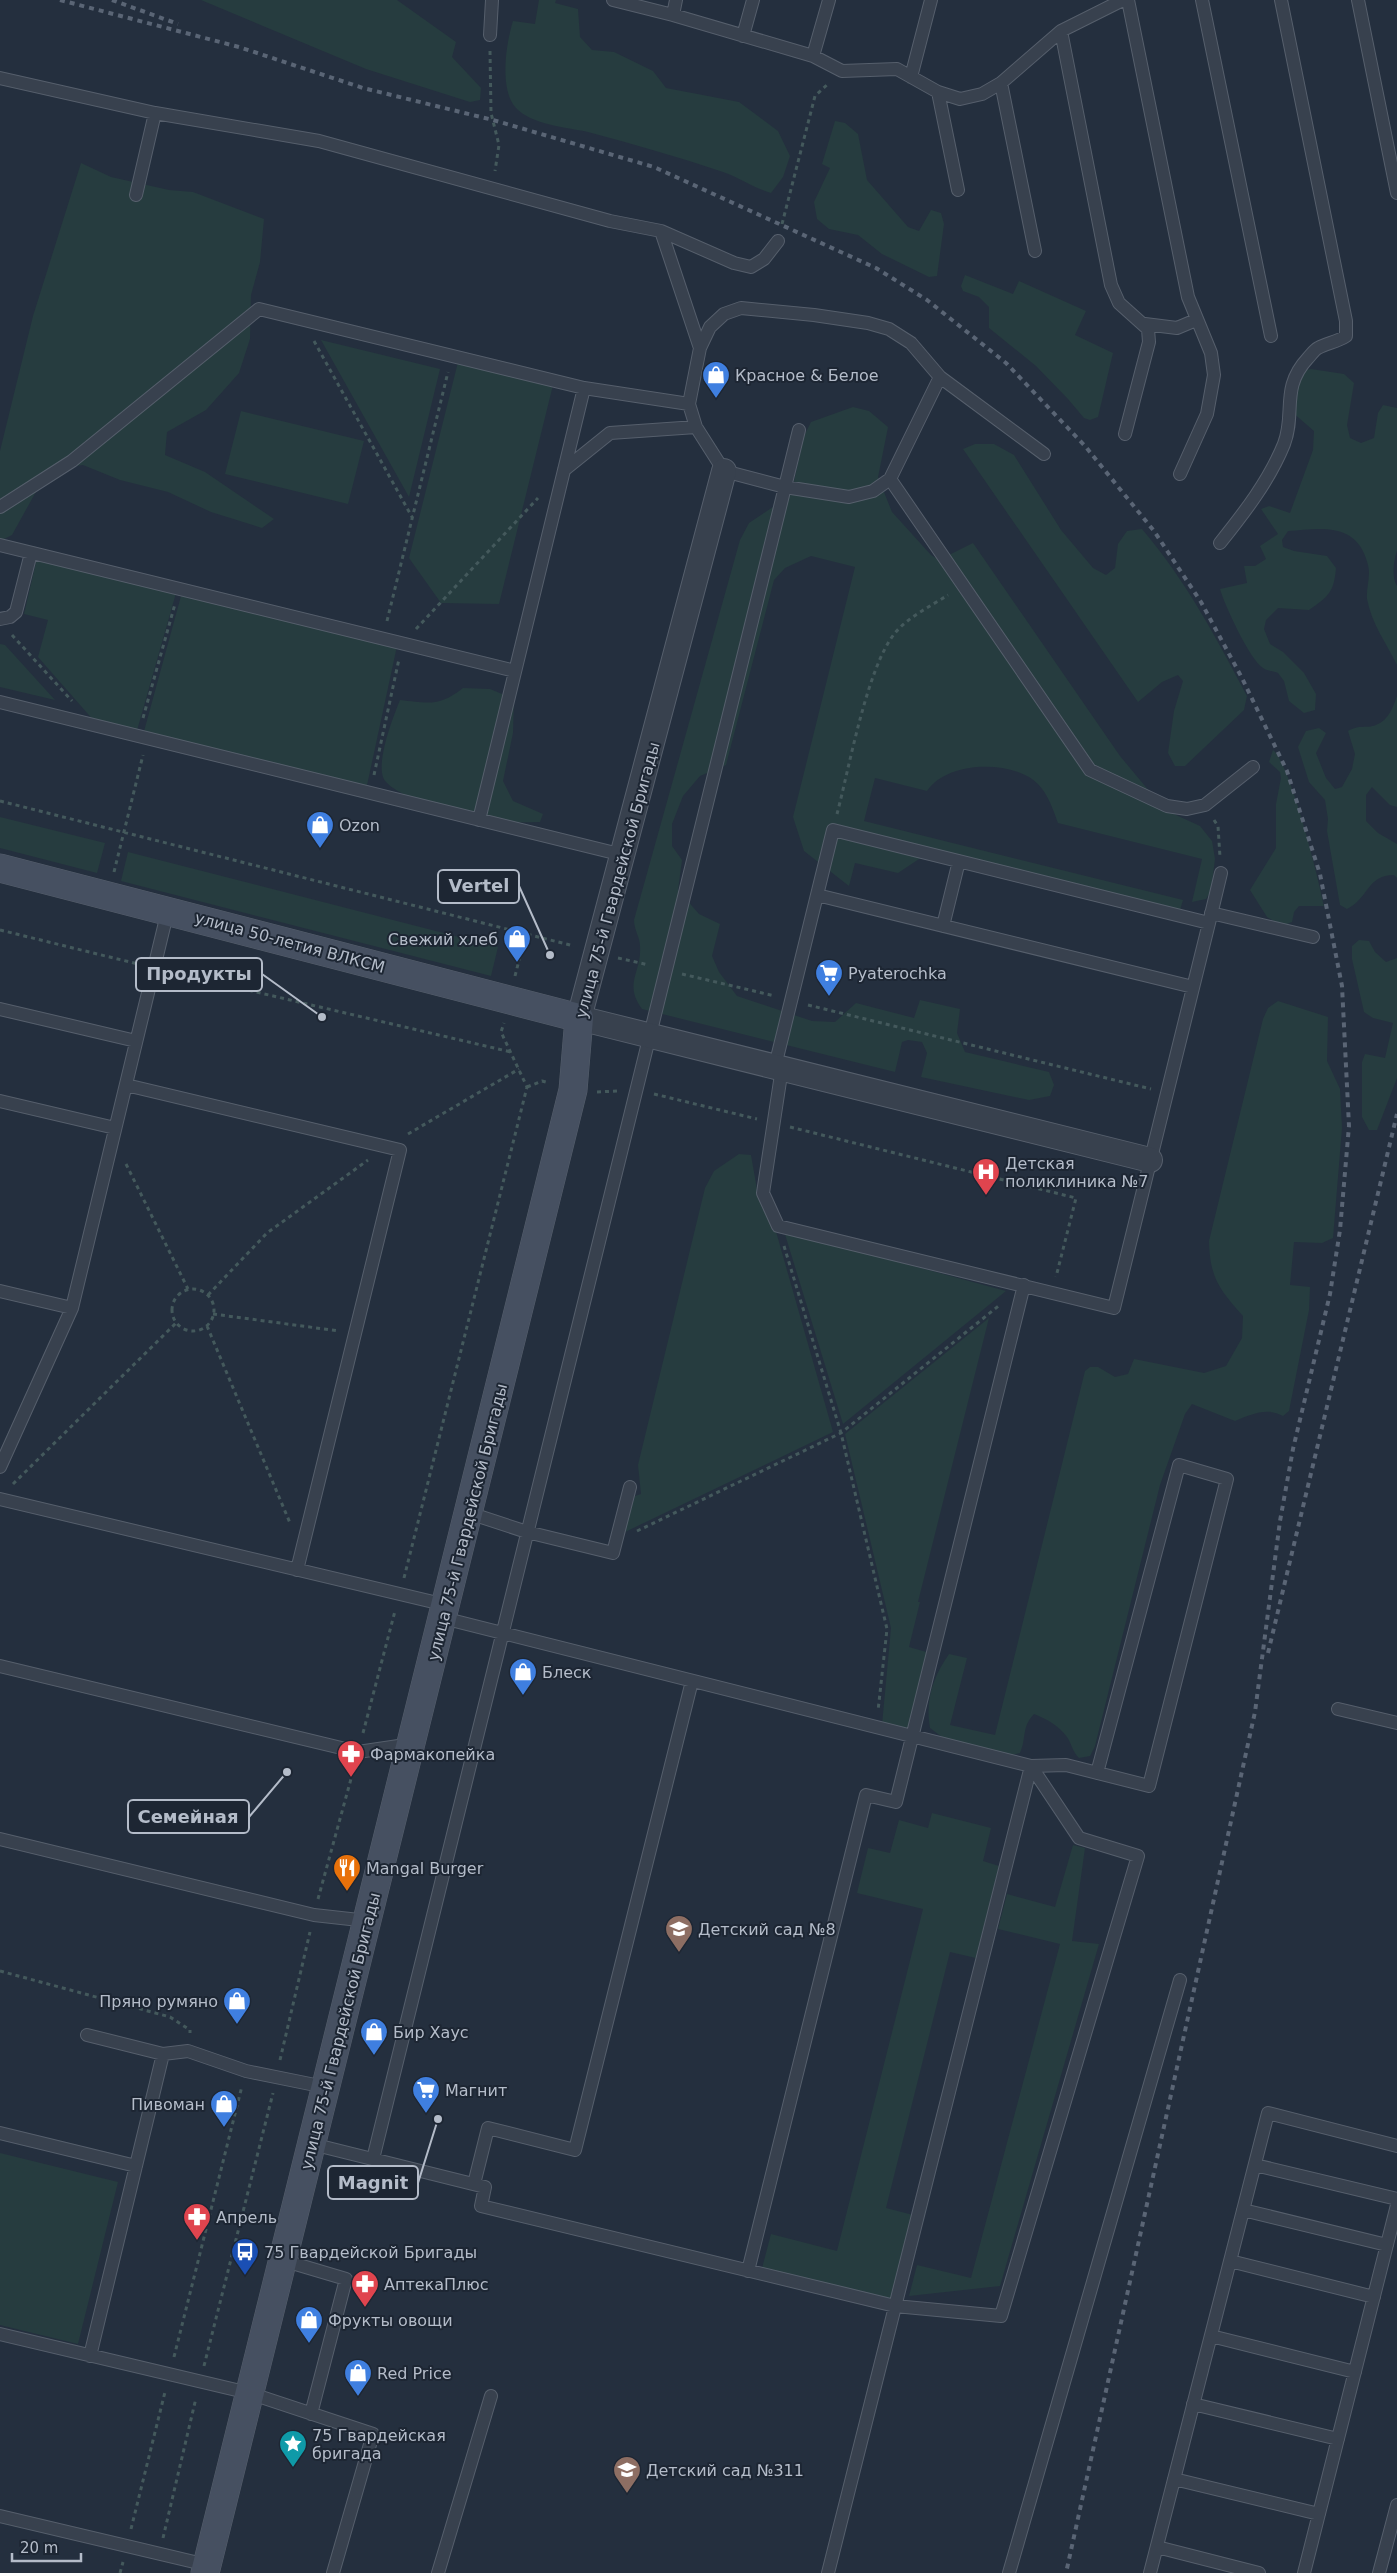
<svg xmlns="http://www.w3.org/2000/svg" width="1397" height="2573" font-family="'DejaVu Sans',sans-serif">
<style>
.green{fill:#263c3f}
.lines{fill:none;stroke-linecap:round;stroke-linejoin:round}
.lane-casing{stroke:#565f6c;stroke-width:14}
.street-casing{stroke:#565f6c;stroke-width:26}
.secondary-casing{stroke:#565f6c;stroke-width:29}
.path{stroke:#44595c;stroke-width:3;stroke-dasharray:4 4;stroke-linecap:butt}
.lane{stroke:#38414e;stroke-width:12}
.street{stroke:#38414e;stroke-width:24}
.secondary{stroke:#465061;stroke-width:28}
.rail{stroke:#5a6575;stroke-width:4;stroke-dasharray:5 5;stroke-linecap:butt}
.labels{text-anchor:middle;stroke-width:4;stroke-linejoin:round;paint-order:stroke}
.poi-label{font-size:16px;fill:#b4bcc9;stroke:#1d2633;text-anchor:start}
.street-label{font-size:16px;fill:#b4bcc9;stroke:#1d2633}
.leader{fill:none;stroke:#b4bcc9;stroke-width:2}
.callout-dot{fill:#b4bcc9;stroke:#1d2633;stroke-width:2}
.callout{fill:#1d2633;stroke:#b4bcc9;stroke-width:2}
.callout-label{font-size:18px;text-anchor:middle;font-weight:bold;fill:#b4bcc9}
</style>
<rect width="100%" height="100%" fill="#242f3e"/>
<path class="green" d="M201,0H397L456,42L452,57L481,88L480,100L470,102L366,69Z
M539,0H556L555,3L578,9L580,37L592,50L614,52L653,71L666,88L739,102L778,131L790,156L783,177L771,193C754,188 740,178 723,172C678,157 634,144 588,132C566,127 532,125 516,108C499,90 506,43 513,21L535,24Z
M835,121L845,123L858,134L867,180L908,227L919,231L931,210L941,213L944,224L937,276L929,277L882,254L858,235L829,229L817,219L814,202L830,168L822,164Z
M81,163L111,177L169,190L193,192L264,219L260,262L251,295L250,339L239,373L206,410L167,432L165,455L205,472L274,519L262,528L211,512L168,492L120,480L83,465L48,470L12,535L0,541V451L33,316Z
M965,275L1013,294L1019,281L1086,311L1075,335L1113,353L1098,417L1090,420L1084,418L1068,399L1036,366L989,328V307L979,297L963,291L961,286Z
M321,340L440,369L409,497Z
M458,362L553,385L499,604L441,603L409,558Z
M1311,369L1344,374L1354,383L1347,425L1350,438L1361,443L1374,438L1378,413L1383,405L1397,408V551C1394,560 1391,577 1397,586V665C1386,642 1372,625 1367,599C1366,588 1371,576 1368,565C1358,522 1322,528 1288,531L1282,540L1283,547L1294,551L1327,556L1336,568C1334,592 1329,596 1309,610L1278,608L1266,620L1264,629L1270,644L1283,652L1304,673L1316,694L1315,710L1304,713L1289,701L1284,681L1278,673C1274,671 1267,671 1263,668C1250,660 1224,604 1220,589L1247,583L1244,566H1255L1266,559L1260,546L1278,534L1261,509L1269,506L1290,513L1313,450L1314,431L1292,412L1301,371Z
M853,407L869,411L888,427L878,477L892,512L931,555L939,560L973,543L1120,756L1150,792L1176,815L1200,826L1212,841L1215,859L1211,891L1206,899L1192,902L1202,859L1058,823C1052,806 1045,785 1027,776C999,761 946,763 927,791L875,778L864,821L1183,900L1180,910L922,857L898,873L855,863L849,886L804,851L793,817L855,567L811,556L785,568L774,580L726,765L700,776L683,796L672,824V846L682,860L678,890L699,914L720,924L712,956L719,972L737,996L812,1021L835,1022L856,1003L914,1018L920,1000L960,1009L957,1033L965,1052L1049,1072L1054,1085L1050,1096L1029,1100L921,1077L927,1053L922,1042L908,1040L902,1042L895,1072L642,1009C623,983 642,973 640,946C640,937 634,930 634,920L740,540L749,523L791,495L804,436L811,422Z
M241,411L364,441L348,504L225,474Z
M975,444H994L1014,455L1061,530L1093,568L1106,575L1115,568L1118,544L1127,531L1142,529C1187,582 1215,636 1247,696L1244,710L1185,766H1175L1168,753L1174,711L1183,681L1178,675L1162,682L1138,702L963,449Z
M37,558L176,593L136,734L95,722L38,657L48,620L24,614Z
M181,596L397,646L366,790L143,735Z
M0,644L5,645L55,700L0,687Z
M463,688L490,689L514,699L513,733L503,781L513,801L543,814L540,822C525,822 509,823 494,821C472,818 390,798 383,777C377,759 393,717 400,700C428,703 439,707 463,688Z
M1397,696V807L1390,805L1372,787L1366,795V821L1378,833L1397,844V878L1394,875C1367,875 1369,898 1347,909L1340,905L1327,831L1328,819L1325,800L1309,782L1298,747L1306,731L1319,728L1326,733L1316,753L1326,778L1335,789L1342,787L1352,769L1355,754L1348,731C1360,724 1366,729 1376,725C1389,720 1393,707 1397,696Z
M1273,750C1290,763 1319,880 1324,906H1299L1294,912L1292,922L1282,926L1267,917L1250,890L1276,848V804L1281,778L1280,772L1269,762Z
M0,817L105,843L97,873L0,848Z
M128,852L498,947L491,976L121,881Z
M1359,940L1369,941L1375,952L1386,962L1397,958V1078L1377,1130H1369L1362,1117V1062L1365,1054L1385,1058L1393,1023L1373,1018L1364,1012L1352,959V946Z
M1278,1001L1328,1017L1327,1061L1340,1089L1342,1128L1333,1238L1322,1243L1294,1242L1290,1285L1310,1287L1309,1310L1289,1411L1283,1416C1267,1407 1252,1414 1235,1421L1192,1404L1185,1414L1160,1485L1095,1746L1090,1756L1079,1758C1072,1751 1072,1744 1067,1737C1059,1726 1047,1719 1034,1714C1021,1728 1027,1737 1020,1753L1008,1756L946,1740L930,1728C925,1700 933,1677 949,1654L967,1658L950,1725L995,1735L1085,1371L1090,1367H1098L1115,1377L1128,1374L1134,1359L1204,1373L1226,1366L1242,1338L1243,1316C1219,1289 1210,1278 1209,1241L1263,1019L1268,1008Z
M739,1154L751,1155L758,1195L775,1228L833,1432L623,1533L635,1496L641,1494L638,1465L705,1188L714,1171Z
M784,1231L1006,1291L843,1424Z
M989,1318L918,1602H920L909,1647L930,1653L910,1732L882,1725L891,1628L845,1434Z
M932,1813L991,1828L983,1861L999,1866L976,1958L950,1952L886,2208L917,2216L894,2305L761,2272L771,2234L837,2251L923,1909L857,1893L868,1848L890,1853L899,1820L928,1828Z
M1073,1845L1085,1848L1072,1941L1099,1944L1000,2286L909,2296L917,2265L971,2278L1060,1944L998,1929L1007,1894L1055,1907Z
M0,2153L118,2182L78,2344L0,2325Z"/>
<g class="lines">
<defs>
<path id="lane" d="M613,0L673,15L813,56L842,71L897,69L938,92L960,99L982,94L1001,83L1061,31L1123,0
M1128,0L1188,297L1211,353L1214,375L1207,414L1180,474
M1202,0L1271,336
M1358,0L1397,193
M673,15L676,0
M1061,31L1111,285L1119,303L1148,329L1149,342L1125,434
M490,35L492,0
M743,36L753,0
M813,56L829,0
M911,77L931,0
M0,78L155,113L319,141L610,221L661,231L734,263L751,267L764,259L778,241
M1001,83L1035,251
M938,92L958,190
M136,195L155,113
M661,231L700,348
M1145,324L1177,328L1196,320
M940,377L890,479L873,491L849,497L785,487L724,471L696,427L689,404L700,348L710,327L724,314L741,308L814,315L868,323L889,329L911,343L940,377L1044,454
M584,388L689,404
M564,470L610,433L696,427
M890,479L1090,770L1167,806L1187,809L1205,805L1253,767
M0,507L72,461L259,309L584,388L479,820
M1220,543C1244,513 1269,481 1284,444C1296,413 1280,388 1308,358C1311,355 1314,350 1318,348C1327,343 1337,342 1346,336V321L1281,0
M0,545L515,671
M0,619L10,617L16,612L31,553
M0,702L623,855
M817,895L833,830L1209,923L1221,873
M1211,913L1313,937
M943,926L959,861
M0,1009L136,1041
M775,1066L817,895L1193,987
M782,1068L763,1193L778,1226L1114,1308L1209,923
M126,1085L400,1150L297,1570
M0,1101L115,1128
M0,1291L72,1308
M0,1467L72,1308L168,910
M0,1499L446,1605
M469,1513L527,1532L613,1553L630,1487
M443,1618L1031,1766L1066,1765L1149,1786L1227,1479L1179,1465L1097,1773
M0,1666L358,1752L412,1744
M1338,1709L1397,1723
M0,1839L314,1915L368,1921
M87,2035L163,2054L188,2051L246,2071L325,2087
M0,2133L136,2166
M312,2144L485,2187L481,2206L895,2306L1001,2316L1138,1856L1079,1838L1031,1766
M373,2159L799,430
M1255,2165L1397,2199
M474,2184L488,2128L575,2150L692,1681
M1243,2210L1387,2245
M282,2260L346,2279L311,2414
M1230,2261L1374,2297
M748,2271L866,1795L896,1802L1024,1285
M0,2334L249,2393L373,2434L333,2573
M1211,2336L1355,2372
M90,2356L163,2054
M1193,2404L1338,2439
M1174,2479L1319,2514
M0,2516L207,2565
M1157,2547L1259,2573
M438,2573L491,2396
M828,2573L1031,1766
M1009,2573L1180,1980
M1150,2573L1268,2113L1397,2146
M1304,2573L1397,2205
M1379,2573L1397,2505"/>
<path id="street" d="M724,471L579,1018L1150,1160"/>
<path id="secondary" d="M0,868L579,1018L573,1090L205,2573"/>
</defs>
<use href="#lane" class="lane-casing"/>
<use href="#street" class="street-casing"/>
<use href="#secondary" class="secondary-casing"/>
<path class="path" d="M490,51L491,113L499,145L495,171
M782,224L815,96L829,83
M314,341L412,517
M387,621L448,372
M416,629L538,498
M12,635L72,701
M143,718L175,604
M374,775L399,659
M0,801L574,946
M837,814C849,769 867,667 895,633C908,617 931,606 948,595
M1214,820L1218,826L1220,857
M114,872L143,755
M0,930L138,964
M618,958L649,965
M171,972L511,1052
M682,974L775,996
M515,976L526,933
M808,1005L1151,1089
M527,1087L542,1081L549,1083
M597,1092L618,1091
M654,1094L757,1119
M790,1127L1076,1198L1056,1277
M408,1134L519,1069
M126,1164L188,1289
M784,1246L841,1433L887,1629L878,1711
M172 1310a21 21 0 1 1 42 0a21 21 0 1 1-42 0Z
M208,1295L267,1233L368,1160
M213,1314L339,1331
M207,1326L290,1523
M13,1484L176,1323
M637,1531L841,1433L1001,1304
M404,1578L527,1087L501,1032L504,1023
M363,1733L395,1611
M318,1899L354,1768
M0,1971L170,2017L190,2030V2033
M280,2060L310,1932
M174,2357L242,2086
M204,2366L273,2093
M131,2529L165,2392
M163,2538L196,2398
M120,2573L123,2562"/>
<use href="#lane" class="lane"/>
<use href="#street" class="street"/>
<use href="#secondary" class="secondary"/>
<path class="rail" d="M60,0L239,47L363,88L493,120L654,167L876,268L927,300L1006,363L1085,446L1154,531L1201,602L1242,678L1287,771L1320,874L1342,986L1349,1126L1340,1230L1330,1294L1293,1449L1280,1521L1255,1712L1066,2573
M112,0L178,24
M1268,1653L1397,1114"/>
</g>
<defs>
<symbol id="shop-pin" viewBox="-11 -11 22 30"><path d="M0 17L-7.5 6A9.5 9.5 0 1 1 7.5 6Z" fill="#3f7fe0" stroke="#1d2633"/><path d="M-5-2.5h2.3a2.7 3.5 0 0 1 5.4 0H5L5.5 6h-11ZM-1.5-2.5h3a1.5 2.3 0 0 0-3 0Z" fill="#fff"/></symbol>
<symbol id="supermarket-pin" viewBox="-11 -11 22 30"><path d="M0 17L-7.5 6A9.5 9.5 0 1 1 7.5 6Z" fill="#3f7fe0" stroke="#1d2633"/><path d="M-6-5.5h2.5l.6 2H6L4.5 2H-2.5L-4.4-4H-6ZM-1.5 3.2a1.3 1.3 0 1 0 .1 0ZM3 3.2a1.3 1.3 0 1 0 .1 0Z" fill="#fff"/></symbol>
<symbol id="hospital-pin" viewBox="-11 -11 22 30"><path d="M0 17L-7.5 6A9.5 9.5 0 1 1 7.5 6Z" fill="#e0444e" stroke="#1d2633"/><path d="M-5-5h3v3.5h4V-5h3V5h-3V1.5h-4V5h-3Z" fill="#fff"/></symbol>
<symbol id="pharmacy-pin" viewBox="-11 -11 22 30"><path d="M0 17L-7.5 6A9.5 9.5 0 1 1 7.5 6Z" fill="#e0444e" stroke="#1d2633"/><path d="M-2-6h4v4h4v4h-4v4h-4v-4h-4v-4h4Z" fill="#fff"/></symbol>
<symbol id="restaurant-pin" viewBox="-11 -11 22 30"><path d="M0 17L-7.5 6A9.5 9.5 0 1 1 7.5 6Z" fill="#e8710a" stroke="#1d2633"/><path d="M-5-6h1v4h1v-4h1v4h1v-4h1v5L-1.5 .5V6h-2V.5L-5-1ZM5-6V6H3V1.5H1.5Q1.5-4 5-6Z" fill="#fff"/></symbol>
<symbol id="school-pin" viewBox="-11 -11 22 30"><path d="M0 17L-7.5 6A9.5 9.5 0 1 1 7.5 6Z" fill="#8d6e63" stroke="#1d2633"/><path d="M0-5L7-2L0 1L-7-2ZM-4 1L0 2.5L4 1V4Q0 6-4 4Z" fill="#fff"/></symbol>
<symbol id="bus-pin" viewBox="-11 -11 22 30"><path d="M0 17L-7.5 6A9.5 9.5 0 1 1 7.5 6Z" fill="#1a4fb4" stroke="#1d2633"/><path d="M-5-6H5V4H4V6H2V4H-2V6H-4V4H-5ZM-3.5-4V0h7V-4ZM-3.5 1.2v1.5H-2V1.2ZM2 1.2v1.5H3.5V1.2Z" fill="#fff"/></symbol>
<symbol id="sight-pin" viewBox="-11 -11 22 30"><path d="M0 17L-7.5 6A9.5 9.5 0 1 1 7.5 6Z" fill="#0f9aa8" stroke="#1d2633"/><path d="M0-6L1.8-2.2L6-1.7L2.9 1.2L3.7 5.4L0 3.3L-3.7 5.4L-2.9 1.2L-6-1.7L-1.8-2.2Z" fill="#fff"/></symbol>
</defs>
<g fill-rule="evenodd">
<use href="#shop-pin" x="700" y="359" width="32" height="43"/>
<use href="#shop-pin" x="304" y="809" width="32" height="43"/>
<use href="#shop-pin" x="501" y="923" width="32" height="43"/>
<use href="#supermarket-pin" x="813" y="957" width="32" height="43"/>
<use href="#hospital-pin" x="970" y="1156" width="32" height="43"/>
<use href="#shop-pin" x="507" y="1656" width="32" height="43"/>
<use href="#pharmacy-pin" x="335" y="1738" width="32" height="43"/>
<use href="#restaurant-pin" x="331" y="1852" width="32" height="43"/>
<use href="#school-pin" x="663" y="1913" width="32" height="43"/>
<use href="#shop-pin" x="221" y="1985" width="32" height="43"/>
<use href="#shop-pin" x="358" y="2016" width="32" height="43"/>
<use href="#supermarket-pin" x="410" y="2074" width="32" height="43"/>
<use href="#shop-pin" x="208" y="2088" width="32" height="43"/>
<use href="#pharmacy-pin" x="181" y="2201" width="32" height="43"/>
<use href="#bus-pin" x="229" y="2236" width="32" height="43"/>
<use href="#pharmacy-pin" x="349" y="2268" width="32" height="43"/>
<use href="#shop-pin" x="293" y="2304" width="32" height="43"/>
<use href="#shop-pin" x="342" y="2357" width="32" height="43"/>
<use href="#sight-pin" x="277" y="2428" width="32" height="43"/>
<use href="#school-pin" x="611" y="2454" width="32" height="43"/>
</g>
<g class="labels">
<g class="poi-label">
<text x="735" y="381">Красное &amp; Белое</text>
<text x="339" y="831">Ozon</text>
<text x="498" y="945" text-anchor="end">Свежий хлеб</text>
<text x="848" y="979">Pyaterochka</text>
<text x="1005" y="1169">Детская<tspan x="1005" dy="18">поликлиника №7</tspan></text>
<text x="542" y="1678">Блеск</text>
<text x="370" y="1760">Фармакопейка</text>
<text x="366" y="1874">Mangal Burger</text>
<text x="698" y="1935">Детский сад №8</text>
<text x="218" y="2007" text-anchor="end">Пряно румяно</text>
<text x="393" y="2038">Бир Хаус</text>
<text x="445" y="2096">Магнит</text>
<text x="205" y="2110" text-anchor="end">Пивоман</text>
<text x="216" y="2223">Апрель</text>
<text x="264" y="2258">75 Гвардейской Бригады</text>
<text x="384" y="2290">АптекаПлюс</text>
<text x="328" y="2326">Фрукты овощи</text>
<text x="377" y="2379">Red Price</text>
<text x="312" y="2441">75 Гвардейская<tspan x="312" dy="18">бригада</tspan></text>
<text x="646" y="2476">Детский сад №311</text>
</g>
<g class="street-label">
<text transform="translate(617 880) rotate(-75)" y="6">улица 75-й Гвардейской Бригады</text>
<text transform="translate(290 942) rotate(15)" y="6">улица 50-летия ВЛКСМ</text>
<text transform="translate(467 1522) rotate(-76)" y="6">улица 75-й Гвардейской Бригады</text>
<text transform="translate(340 2031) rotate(-76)" y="6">улица 75-й Гвардейской Бригады</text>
</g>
</g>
<path class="leader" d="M550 955L519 886M322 1017L262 974M287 1772L249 1817M438 2119L418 2183"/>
<g class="callout-dot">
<circle cx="550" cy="955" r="5"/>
<circle cx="322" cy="1017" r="5"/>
<circle cx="287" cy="1772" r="5"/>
<circle cx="438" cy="2119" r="5"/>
</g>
<g class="callout">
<rect x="438" y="870" width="81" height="33" rx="5"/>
<rect x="136" y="958" width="126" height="33" rx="5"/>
<rect x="128" y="1800" width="121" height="33" rx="5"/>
<rect x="328" y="2166" width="90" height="33" rx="5"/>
</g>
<g class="callout-label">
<text x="479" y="892">Vertel</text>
<text x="199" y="980">Продукты</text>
<text x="188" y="1823">Семейная</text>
<text x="373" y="2189">Magnit</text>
</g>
<path d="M12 2553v8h69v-8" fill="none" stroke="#b4bcc9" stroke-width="2.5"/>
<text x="20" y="2553" font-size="15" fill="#b4bcc9" stroke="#1d2633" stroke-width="4" paint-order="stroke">20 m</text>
</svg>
